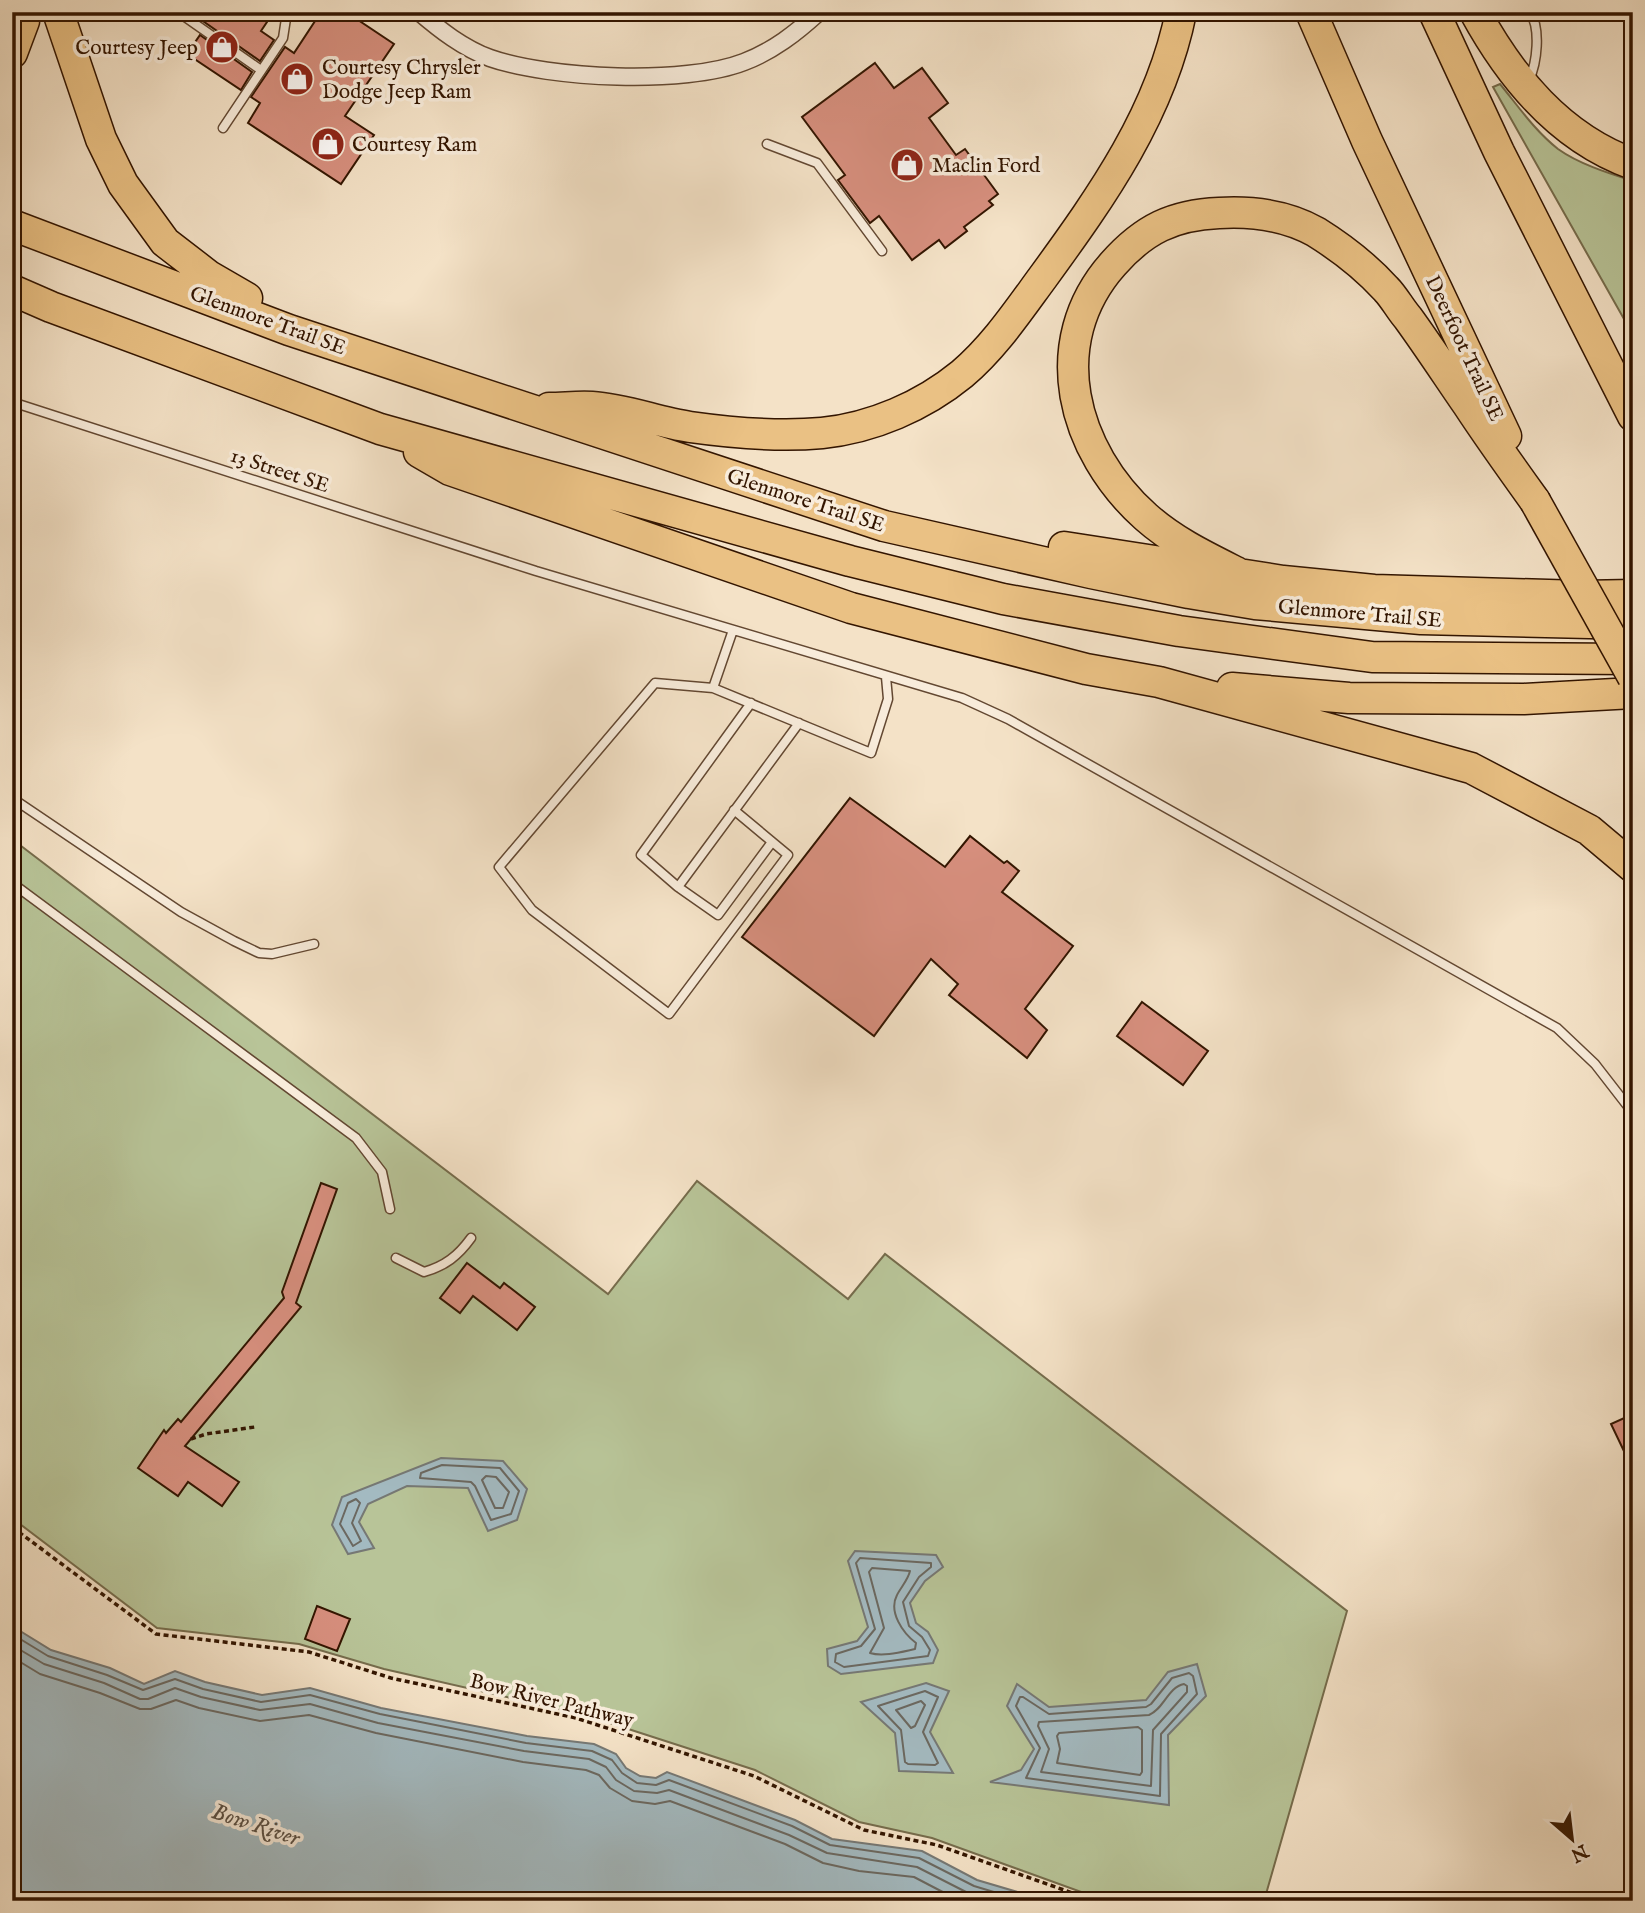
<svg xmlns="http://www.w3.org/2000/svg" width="1645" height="1913" font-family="'IM FELL English',serif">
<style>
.green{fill:#b8c498;stroke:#766c4c;stroke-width:2}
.water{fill:#a3bac1;stroke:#767874;stroke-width:2}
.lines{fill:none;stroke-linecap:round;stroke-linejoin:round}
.shore{stroke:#6b6860;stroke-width:2}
.building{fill:#d78f7e;stroke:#331500;stroke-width:2}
.lane-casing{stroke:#634832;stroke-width:11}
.street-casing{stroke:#634832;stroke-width:19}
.highway-casing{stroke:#331500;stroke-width:33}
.path{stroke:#331500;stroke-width:3.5;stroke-dasharray:5 3.5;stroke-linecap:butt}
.lane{stroke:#f8ecdb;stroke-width:8}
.street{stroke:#f8ecdb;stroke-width:16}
.highway{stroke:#eac184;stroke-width:30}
.highway-bridge-casing{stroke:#331500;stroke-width:33;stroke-linecap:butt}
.highway-bridge{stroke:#eac184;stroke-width:30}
.labels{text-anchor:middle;stroke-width:7;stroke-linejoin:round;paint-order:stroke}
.poi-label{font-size:21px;fill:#331500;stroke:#f8ecdb;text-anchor:start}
.street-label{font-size:21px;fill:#331500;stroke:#f8ecdb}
.water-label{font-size:23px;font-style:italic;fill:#5a4f44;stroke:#f8ecdb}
</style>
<rect width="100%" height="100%" fill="#f4e2c7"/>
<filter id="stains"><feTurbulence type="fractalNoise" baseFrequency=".00286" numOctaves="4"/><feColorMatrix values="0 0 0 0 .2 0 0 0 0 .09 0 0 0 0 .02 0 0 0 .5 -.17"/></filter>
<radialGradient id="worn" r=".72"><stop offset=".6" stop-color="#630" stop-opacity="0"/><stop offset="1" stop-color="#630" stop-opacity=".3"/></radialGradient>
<path class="green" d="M1500,84C1518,106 1535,131 1558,149C1579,164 1608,173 1633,181V335L1493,87Z
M12,839L608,1294L697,1181L848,1299L885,1254L1347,1611L1264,1901H1106L932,1838L859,1822L755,1770L585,1715L384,1669L299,1644L157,1628L12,1518Z"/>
<path class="water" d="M441,1458L503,1461L527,1489L517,1520L488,1531L468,1488L407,1486L368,1504L359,1522L374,1548L348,1554L332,1525L342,1497Z
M855,1551L936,1555L943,1567L925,1581L910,1603L916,1623L928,1632L938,1650L933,1663L841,1674L828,1666L827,1649L857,1641L868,1627L848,1561Z
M12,1626L51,1650L110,1668L144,1684L175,1671L205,1682L262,1695L310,1688L381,1708L527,1736L594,1744L616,1754L626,1768L640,1776L656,1778L667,1772L795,1820L832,1839L922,1851L977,1880L1048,1901H12Z
M1197,1664L1206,1696L1168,1735L1169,1805L990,1782L1021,1770L1034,1749L1007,1706L1017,1684L1049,1707L1146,1700L1168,1672Z
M926,1683L949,1691L930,1732L953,1773L899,1771L895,1733L861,1702Z"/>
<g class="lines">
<path class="shore" d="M442,1465L500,1468L519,1491L511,1514L491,1520L475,1486L471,1482L420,1478L421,1473Z
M486,1476L496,1477L509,1492L503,1508H495L482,1480Z
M356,1499L360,1503L352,1523L361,1541L353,1546L340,1524L348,1503Z
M860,1558L931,1563V1567L919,1577L903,1602L909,1626L922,1637L930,1650L928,1656L844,1667L835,1662L836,1654L861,1646L875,1629L856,1563Z
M872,1568L910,1571C908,1580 901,1587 897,1595C888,1612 903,1633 916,1643L915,1649C901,1652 883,1657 870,1653L884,1628L869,1572Z
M12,1634L48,1656L107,1675L143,1690L175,1679L203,1689L261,1702L310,1695L380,1714L526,1743L592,1751L612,1760L622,1773L637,1783L656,1785L669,1780L792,1826L830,1845L919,1858L974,1886L1024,1901
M12,1645L44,1664L104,1683L140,1699H148L175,1688L201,1697L260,1710L310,1704L378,1723L524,1751L589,1759L606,1767L616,1780L634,1791L657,1793L669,1790L789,1835L827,1853L917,1867L970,1894L993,1901
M12,1657L40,1674L100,1693L140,1709H151L176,1700L199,1708L260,1721L309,1715L376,1733L523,1762L586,1770L599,1775L610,1788L632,1801L655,1804L670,1801L785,1844L823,1863L859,1871L914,1877L960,1901
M1189,1673L1193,1676L1197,1694L1161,1734L1160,1796L1026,1778L1040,1748L1016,1706L1020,1697H1023L1049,1714L1146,1707L1151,1704L1172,1678Z
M1184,1684L1187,1686V1692L1153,1730L1151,1786L1041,1772L1049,1749L1038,1726L1039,1722L1149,1715C1164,1709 1168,1687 1184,1684Z
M925,1691L938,1697L923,1732L938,1763L935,1765L908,1764L905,1762L901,1730L878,1706Z
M921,1701L925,1705L915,1726L911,1728L896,1710Z
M1138,1727L1142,1730V1772L1140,1775L1057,1763L1060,1749L1057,1736L1059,1733Z"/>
</g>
<path class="building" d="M190,12H253L267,22L261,31L274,40L260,61Z
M321,12H346L394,44L345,116L374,135L341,184L248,123L260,103L251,97L285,47L294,53Z
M200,35L252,72L241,90L187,54Z
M875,63L894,88L922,68L948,103L929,118L956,155L965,149L998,194L989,201L993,205L964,227L967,231L945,248L939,240L912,260L879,216L870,223L838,180L845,175L802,117Z
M850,798L945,867L970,836L1004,863L1007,861L1019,871L1002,892L1073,946L1025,1009L1047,1030L1027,1058L949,995L958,984L931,959L874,1036L742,937Z
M1142,1002L1208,1051L1183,1085L1117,1036Z
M321,1183L337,1189L296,1303L301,1307L185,1446L239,1482L222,1506L188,1482L178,1496L138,1468L164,1430L166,1433L178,1419L181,1422L284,1298L282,1292Z
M467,1263L500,1288L504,1283L535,1307L517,1330L473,1296L460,1313L440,1298Z
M1633,1414V1470L1611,1424Z
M317,1606L350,1619L337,1651L305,1639Z"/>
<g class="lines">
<defs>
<path id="lane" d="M178,12L261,70
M1529,80C1537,63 1541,29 1530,12
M223,128L283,38L287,12
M767,144L817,163L882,251
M12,402L536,571L962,698L1008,719L1557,1028L1595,1064L1633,1113
M713,688L733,630
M12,798L181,912L234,941L259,953L272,954L314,944
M734,810L788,855L669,1014L532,910L499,867L655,683L713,688L871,753L888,699L886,677
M772,842L718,915L678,887L799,723
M12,883L356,1138L382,1172L390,1209
M678,887L641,855L751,703
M396,1258L424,1272C445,1266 458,1256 471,1238"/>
<path id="street" d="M419,12C440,30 463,48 490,58C550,79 685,85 744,62C773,51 796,33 819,12"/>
<path id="highway" d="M58,12L101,139L123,184L165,242L209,276L247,298
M1311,12L1367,141L1506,436
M1434,12L1499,152L1633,416
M1475,12C1511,78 1560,138 1633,164
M12,53L24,21L23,12
M12,225L289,330L884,526L1091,573L1189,593L1255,604L1421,619L1633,624
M12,290L51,307L380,429L850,561L1003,599L1179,631L1372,657L1633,659
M549,408C563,408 578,406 592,407C625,409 657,422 690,427C733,433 779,437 822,433C872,428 923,406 962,374C994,347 1018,311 1043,277C1102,196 1161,113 1181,12
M419,452L450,470L851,608L1086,669L1159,682L1471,768L1589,830L1633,867
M1064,547L1283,581L1374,590L1581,596L1633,595
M1236,572C1204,556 1173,541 1146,517C1072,451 1043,343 1113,264C1144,229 1173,215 1219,213C1253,211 1286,215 1316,232C1340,247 1366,267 1386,289C1394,297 1400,309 1408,318C1429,347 1448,376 1468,405C1489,437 1512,469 1535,501
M1232,688L1349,698L1524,699L1633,693"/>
</defs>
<use href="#lane" class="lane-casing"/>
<use href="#street" class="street-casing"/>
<use href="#highway" class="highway-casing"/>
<path class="path" d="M191,1439L206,1434L255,1427
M12,1527L156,1634L309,1652L391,1678L576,1718L754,1776L864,1830L937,1845L1095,1901"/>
<use href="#lane" class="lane"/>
<use href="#street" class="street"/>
<use href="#highway" class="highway"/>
<defs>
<path id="highway-bridge" d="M1535,501L1633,677"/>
</defs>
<use href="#highway-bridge" class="highway-bridge-casing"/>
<use href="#highway-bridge" class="highway-bridge"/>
</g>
<defs>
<symbol id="shop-disc" viewBox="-11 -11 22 22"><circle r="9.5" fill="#8f2418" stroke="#f8ecdb"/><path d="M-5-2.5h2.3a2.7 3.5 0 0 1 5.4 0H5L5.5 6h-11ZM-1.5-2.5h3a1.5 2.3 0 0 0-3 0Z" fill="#fff"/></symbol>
</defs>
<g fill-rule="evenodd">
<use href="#shop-disc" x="203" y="28" width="38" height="38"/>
<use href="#shop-disc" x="278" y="60" width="38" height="38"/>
<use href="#shop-disc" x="309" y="125" width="38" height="38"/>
<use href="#shop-disc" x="888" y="146" width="38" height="38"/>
</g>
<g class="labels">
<g class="poi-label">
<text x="198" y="54" text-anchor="end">Courtesy Jeep</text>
<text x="322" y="74">Courtesy Chrysler<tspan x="322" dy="24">Dodge Jeep Ram</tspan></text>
<text x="352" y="151">Courtesy Ram</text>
<text x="932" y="172">Maclin Ford</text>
</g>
<g class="street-label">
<text transform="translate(268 320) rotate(20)" y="7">Glenmore Trail SE</text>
<text transform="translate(1465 348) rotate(65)" y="7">Deerfoot Trail SE</text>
<text transform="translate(280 470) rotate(18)" y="7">13 Street SE</text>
<text transform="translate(806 500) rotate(18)" y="7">Glenmore Trail SE</text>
<text transform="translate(1360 613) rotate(5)" y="7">Glenmore Trail SE</text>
<text transform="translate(552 1700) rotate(14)" y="7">Bow River Pathway</text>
</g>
<g class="water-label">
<text transform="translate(256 1824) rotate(18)" y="8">Bow River</text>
</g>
</g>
<rect width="1645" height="1913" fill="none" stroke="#f4e2c7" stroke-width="42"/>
<rect x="14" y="14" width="1617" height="1885" fill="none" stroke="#331500" stroke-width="3.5"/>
<rect x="21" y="21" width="1603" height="1871" fill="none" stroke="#331500" stroke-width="2"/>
<g transform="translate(1572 1839) rotate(152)" stroke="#f8ecdb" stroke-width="5" paint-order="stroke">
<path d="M0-5L12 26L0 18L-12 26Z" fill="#331500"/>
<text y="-10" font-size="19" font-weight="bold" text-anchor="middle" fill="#331500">N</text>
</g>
<rect width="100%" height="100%" filter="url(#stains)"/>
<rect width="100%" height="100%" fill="url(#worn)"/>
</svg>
